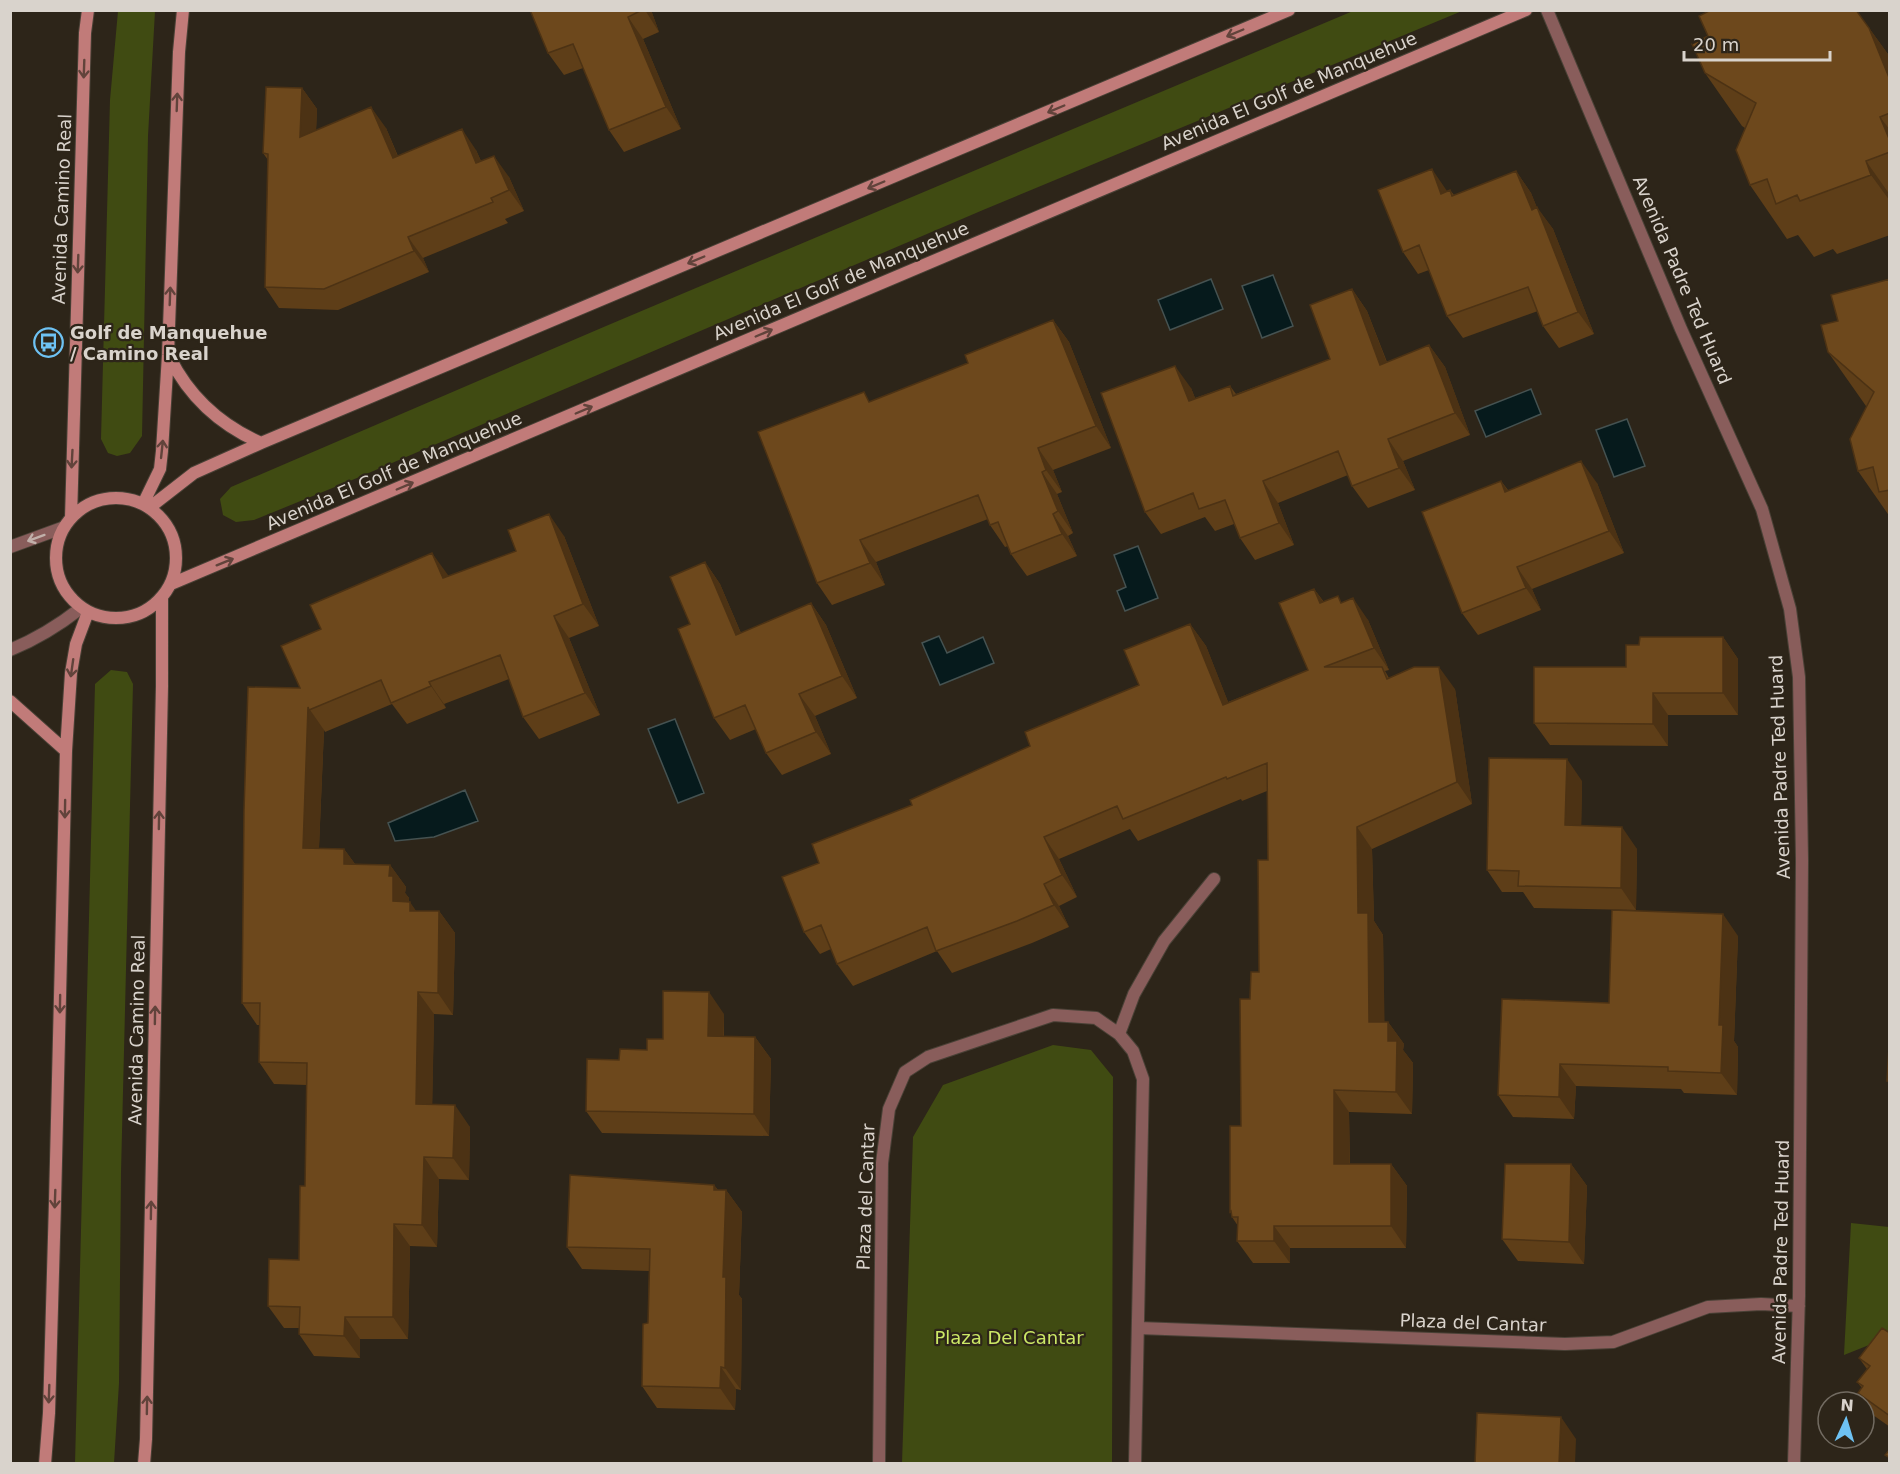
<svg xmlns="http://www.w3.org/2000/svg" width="1900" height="1474" font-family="'DejaVu Sans',sans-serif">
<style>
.green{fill:#404b12}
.water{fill:#061a1c;stroke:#455251;stroke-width:1.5}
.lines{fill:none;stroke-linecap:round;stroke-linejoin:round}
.street-casing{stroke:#494136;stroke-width:14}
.secondary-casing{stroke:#494136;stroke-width:14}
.street{stroke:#895d5b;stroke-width:12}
.secondary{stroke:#c17b79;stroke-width:12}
.wall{fill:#5e3e18}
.shaded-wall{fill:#4c3214}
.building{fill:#6d481c;stroke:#4c3214;stroke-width:1.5}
.oneway{stroke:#61433b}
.oneway2{stroke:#c1b0aa}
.labels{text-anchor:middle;stroke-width:4.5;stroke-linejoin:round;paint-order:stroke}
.street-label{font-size:18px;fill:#d9d3cc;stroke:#2d2519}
.poi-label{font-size:18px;font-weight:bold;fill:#d9d3cc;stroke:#2d2519;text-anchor:start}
.park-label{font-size:18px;fill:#cce866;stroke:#2d2519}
</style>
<rect width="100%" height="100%" fill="#2d2519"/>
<path class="green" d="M118,11H155L148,136L142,436L130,453L117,456L108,453L101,439L110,100Z
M1353,11H1462L983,210L357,478L254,520L236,522L223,515L220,499L231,487L606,326Z
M111,670L127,672L133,684L121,1173L119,1383L114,1463L75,1464L95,684Z
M1053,1045L1091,1050L1113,1077L1112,1463H902L913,1137L943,1085Z
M1851,1223L1889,1227V1337L1844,1355Z"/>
<path class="water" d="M1273,275L1293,326L1262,338L1242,286Z
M1211,279L1223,309L1170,330L1158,300Z
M1531,389L1541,414L1486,437L1475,411Z
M1627,419L1645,466L1614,477L1596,430Z
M1138,546L1158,598L1125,611L1117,591L1126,587L1114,555Z
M939,636L947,653L983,637L994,663L940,685L922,643Z
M675,719L704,793L678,803L648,729Z
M465,790L478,821L434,837L395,841L388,823Z"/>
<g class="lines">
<defs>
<path id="street" d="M1547,10L1681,329L1762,509L1790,609L1799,677L1802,860L1799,1296L1794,1464
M10,547L62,528
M10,650C37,639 58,626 81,608
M1119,1034L1134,994L1164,941L1214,879
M1139,1328L1565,1344L1613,1342L1708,1307L1761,1304L1799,1306
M879,1464L882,1163L889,1109L905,1072L928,1057L1053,1015L1096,1018L1119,1034L1133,1051L1143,1079L1135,1464"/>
<path id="secondary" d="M170,358C190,398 220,425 261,443
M56 558a60 60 0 1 1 120 0a60 60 0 1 1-120 0Z
M143,504L160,469L162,451L168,355L179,52L183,10
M149,508L194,473L261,443L1289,10
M71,518L85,33L88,10
M171,584L1526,10
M10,701L66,751
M45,1464L49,1413L55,1202L66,751L71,673L76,644L88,612
M144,1464L146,1439L162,686V597"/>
</defs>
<use href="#street" class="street-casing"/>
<use href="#secondary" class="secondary-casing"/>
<use href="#street" class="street"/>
<use href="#secondary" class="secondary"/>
</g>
<path class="wall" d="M530,10H651L659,32L643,39L681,129L624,152L609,130L583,68L564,75L548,53Z
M1869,28L1890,57V235L1837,254L1833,249L1814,257L1798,235L1787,239L1750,185L1745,128L1742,126L1705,73Z
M302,88L317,109L316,130L386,128L398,156L476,150L481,161L509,177L524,211L505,219L508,223L423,258L429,272L338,310L279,308L265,287L268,160L263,153Z
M1516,171L1531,193L1537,208L1553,229L1594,334L1559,348L1543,326L1538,311L1463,338L1447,316L1429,270L1418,274L1403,252L1447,191L1450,190L1454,195Z
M1890,279V517L1858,471L1866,406L1828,352L1838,321Z
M1352,289L1367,311L1387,362L1429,345L1445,367L1470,435L1403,461L1415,490L1368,508L1352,486L1348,475L1278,503L1294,545L1255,560L1240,538L1234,524L1215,531L1205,517L1161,534L1145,512L1191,388L1195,398L1230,386L1236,394L1330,359Z
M1053,320L1069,342L1111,448L1053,470L1062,492L1057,494L1073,533L1068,536L1077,556L1027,576L1011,554L1008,546L1005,547L990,525L988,519L876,562L885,585L832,605L817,583L871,402L968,363Z
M1501,481L1508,490L1597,483L1624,553L1532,589L1541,610L1478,635L1462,613Z
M564,536L599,626L569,638L600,715L539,739L523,717L509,679L444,704L446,708L407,724L392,704L325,732L324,730L319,848L344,849L355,864L390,865L406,887L405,893L409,898V902L416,911H439L455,933L453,1015L434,1014L432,1104L470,1127L469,1180L439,1179L437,1247L410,1246L408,1339H360V1358L314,1356L299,1334V1328H284L268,1306L299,1260L305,1186L307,1085L274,1084L259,1062V1025H257L242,1003L300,688L448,576Z
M705,562L720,584L741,633L811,603L826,625L857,698L815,716L831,754L782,775L766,753L756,729L730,740L714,718L690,624Z
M1314,589L1324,602H1343L1368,620L1389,670L1385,671L1389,678L1455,689L1472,804L1372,849L1374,921L1383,935L1384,1022H1388L1404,1044L1403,1050L1413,1063L1412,1114L1349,1112L1350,1164H1391L1407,1186L1406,1248H1290V1263H1253L1237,1241L1238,1226L1232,1217V1214L1230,1212L1241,1126L1250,999L1259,972L1268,860L1267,791L1242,801L1241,799L1138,841L1130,829L1059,859L1077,897L1059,906L1069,927L1032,943L952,973L937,951L853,986L837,964L831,949L820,954L804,932L819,863L912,805L1030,746L1139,685L1190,624L1206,646L1228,702L1308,670Z
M1723,637L1738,659V715H1668V746L1550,745L1534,723L1626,667Z
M1582,781L1581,826L1637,849L1636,910L1534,908L1523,892H1502L1487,870Z
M1738,936L1734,1041L1738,1047L1737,1095L1684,1093L1681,1089L1576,1086L1574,1119L1513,1117L1498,1095L1609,1003Z
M724,1014V1036L755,1037L771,1059L769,1136L602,1133L586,1111L619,1060L647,1050L663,1039Z
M1571,1164L1587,1186L1584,1264L1518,1261L1502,1239Z
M714,1185L718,1190H726L742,1212L739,1295L742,1299L741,1390L736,1389L735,1410L657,1408L642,1386L648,1323L649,1271L582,1269L567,1247Z
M1890,1333V1427L1873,1415L1858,1393L1862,1388L1857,1382L1867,1369L1859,1358Z"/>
<path class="shaded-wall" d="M645,10H651L659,32Z
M628,17L643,39L681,129L666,107Z
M1869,28L1890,57V80Z
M302,88L317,109L315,158L300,137Z
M371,107L386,128L407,179L393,158Z
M1880,117L1890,130V141Z
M462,129L476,150L491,184L476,163Z
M494,156L509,177L524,211L509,190Z
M1866,161L1890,195V201L1871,175Z
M1432,169L1447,191L1441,194Z
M1516,171L1531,193L1547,232L1532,210Z
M1537,207L1553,229L1594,334L1578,312Z
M408,237L423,258L429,272L414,251Z
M1352,289L1367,311L1396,387L1380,365Z
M1053,320L1069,342L1111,448L1096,426Z
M1429,345L1445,367L1470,435L1455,413Z
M1175,366L1191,388L1205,423L1189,401Z
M1388,439L1403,461L1415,490L1399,468Z
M1038,448L1053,470L1062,492L1046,470Z
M1581,461L1597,483L1624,553L1609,531Z
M1042,472L1057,494L1073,533L1058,511Z
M1263,481L1278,503L1294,545L1279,523Z
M1501,481L1516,503L1505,492Z
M549,514L564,536L599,626L583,604Z
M1053,514L1068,536L1077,556L1062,534Z
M860,540L876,562L885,585L870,563Z
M432,553L448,575L459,600L443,578Z
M705,562L720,584L751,657L736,635Z
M1517,567L1532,589L1541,610L1526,588Z
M1314,589L1330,611L1320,603Z
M1353,598L1368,620L1389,670L1374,648Z
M811,603L826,625L857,698L842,676Z
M554,616L569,638L600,715L585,693Z
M1190,624L1206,646L1238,727L1223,705Z
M1723,637L1738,659V715L1723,693Z
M1439,667L1455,689L1472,804L1457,782Z
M429,682L444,704L446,708L431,686Z
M1653,693L1668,715V746L1653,724Z
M799,694L815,716L831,754L816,732Z
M308,707L324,730L318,870L303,848Z
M1567,759L1582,781L1581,847L1565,825Z
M1357,827L1372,849L1374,921L1383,935L1385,1044L1369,1022L1358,913Z
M1622,827L1637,849L1636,910L1621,888Z
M1044,837L1059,859L1077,897L1062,875Z
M344,849L360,871L344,864Z
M390,865L406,887L405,893L409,898L408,923L393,901L389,876Z
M1044,884L1059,906L1069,927L1054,905Z
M410,902L425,924L410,911Z
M439,911L455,933L453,1015L438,993Z
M1723,914L1738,936L1734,1041L1738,1047L1737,1095L1721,1073L1719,1025Z
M418,992L434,1014L432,1126L416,1104Z
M709,992L724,1014L723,1058L708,1036Z
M1388,1022L1404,1044L1403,1050L1413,1063L1412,1114L1396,1092L1388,1041Z
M755,1037L771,1059L769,1136L754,1114Z
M1560,1064L1576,1086L1574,1119L1559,1097Z
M1334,1090L1349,1112L1350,1186L1334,1164Z
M455,1105L470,1127L469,1180L453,1158Z
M424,1157L439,1179L437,1247L422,1225Z
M1391,1164L1407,1186L1406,1248L1391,1226Z
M1571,1164L1587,1186L1584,1264L1569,1242Z
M714,1185L726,1201V1190L742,1212L739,1295L742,1299L741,1390L725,1368L723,1277L714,1190Z
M394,1224L410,1246L408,1339L393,1317Z
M1274,1226L1290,1248V1263L1274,1241Z
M345,1317L360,1339V1358L344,1336Z
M721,1367L736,1389L735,1410L720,1388Z
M1561,1417L1576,1439L1575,1464H1559Z"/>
<path class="building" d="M530,10H642L628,17L666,107L609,130L573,44L548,53Z
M1711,10H1856L1869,28L1890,80V113L1880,117L1890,141V152L1866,161L1871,175L1800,201L1797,195L1776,204L1767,179L1750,185L1736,150L1756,103L1705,73L1692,44L1708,36L1699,16Z
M266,87L302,88L300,137L371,107L393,158L462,129L476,163L494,156L509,190L491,198L493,202L408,237L414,251L324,289L265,287L268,154L263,153Z
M1432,169L1441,194L1450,190L1452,196L1516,171L1532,210L1537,207L1578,312L1543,326L1528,287L1447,316L1419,245L1403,252L1378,190Z
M1890,279V490L1879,492L1873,467L1858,471L1850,439L1874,392L1828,352L1821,325L1838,321L1831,295Z
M1352,289L1380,365L1429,345L1455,413L1388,439L1399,468L1352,486L1338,451L1263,481L1279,523L1240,538L1225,500L1199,509L1193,493L1145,512L1101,393L1175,366L1189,401L1230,386L1233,396L1330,359L1310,305Z
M1053,320L1096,426L1038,448L1046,470L1042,472L1058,511L1053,514L1062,534L1011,554L998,522L990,525L978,495L860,540L870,563L817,583L758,432L864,392L869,402L968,363L965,355Z
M1581,461L1609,531L1517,567L1526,588L1462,613L1422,512L1501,481L1505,492Z
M549,514L583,604L554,616L585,693L523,717L500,655L429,682L431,686L391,703L381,680L309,710L308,707L303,848L344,849V864L390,865L389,876H393V901L410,902V911H439L438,993L418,992L416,1104L455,1105L453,1158L424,1157L422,1225L394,1224L393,1317H345L344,1336L299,1334L300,1307L268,1306L269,1259L299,1260L300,1186H305L307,1063L259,1062L260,1003H242L244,810L248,687L300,688L281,646L321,629L310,605L432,553L443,578L516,551L508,530Z
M705,562L736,635L811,603L842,676L799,694L816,732L766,753L745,705L714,718L678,629L690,624L670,577Z
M1314,589L1320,603L1338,596L1341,603L1353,598L1374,648L1324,667H1382L1387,679L1414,667H1439L1457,782L1357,827L1358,913H1368L1369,1022H1388V1041H1397L1396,1092L1334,1090V1164H1391V1226H1274V1241H1237L1238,1217H1232L1231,1211L1230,1212V1126H1241L1240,999H1250L1251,972H1259L1258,860H1268L1267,763L1227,779L1226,777L1123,819L1117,806L1044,837L1062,875L1044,884L1054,905L1017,921L936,951L927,927L837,964L821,925L804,932L782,877L819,863L812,844L912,805L910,800L1030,746L1025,732L1139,685L1124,650L1190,624L1223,705L1308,670L1279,603Z
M1640,637H1723V693H1653V724L1534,723V667H1626V645H1639Z
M1489,758L1567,759L1565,825L1622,827L1621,888L1518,886L1519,871L1487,870Z
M1612,910L1723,914L1719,1025H1723L1721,1073L1668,1071V1067L1560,1064L1559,1097L1498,1095L1502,999L1609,1003Z
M663,991L709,992L708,1036L755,1037L754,1114L586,1111L587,1059L619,1060L620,1049L647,1050V1039H663Z
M1889,1047L1890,1081H1887Z
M1505,1164H1571L1569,1242L1502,1239Z
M570,1175L714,1185V1190H726L723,1277H726L725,1368L721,1367L720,1388L642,1386L643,1324L648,1323L650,1249L567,1247Z
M1882,1328L1890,1333V1416L1858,1393L1863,1386L1857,1382L1870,1366L1859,1358Z
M1477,1413L1561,1417L1559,1464H1475Z
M1890,1449V1458L1885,1455Z"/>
<defs><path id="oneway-shaft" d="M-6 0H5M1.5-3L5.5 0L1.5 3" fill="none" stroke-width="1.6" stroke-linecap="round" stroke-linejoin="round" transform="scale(1.5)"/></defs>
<g class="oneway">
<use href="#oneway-shaft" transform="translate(1235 33) rotate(157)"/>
<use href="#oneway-shaft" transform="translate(84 69) rotate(92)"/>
<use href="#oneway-shaft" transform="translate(177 102) rotate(-88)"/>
<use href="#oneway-shaft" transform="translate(1056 109) rotate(157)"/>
<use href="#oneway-shaft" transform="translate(876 185) rotate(157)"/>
<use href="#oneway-shaft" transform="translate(696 260) rotate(157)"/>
<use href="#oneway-shaft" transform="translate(78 264) rotate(92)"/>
<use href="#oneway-shaft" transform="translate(170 296) rotate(-88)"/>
<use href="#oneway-shaft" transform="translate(764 333) rotate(-23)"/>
<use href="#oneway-shaft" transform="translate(584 410) rotate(-23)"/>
<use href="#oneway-shaft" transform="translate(162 449) rotate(-84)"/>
<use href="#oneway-shaft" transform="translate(72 459) rotate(93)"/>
<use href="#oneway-shaft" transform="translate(405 486) rotate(-23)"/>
<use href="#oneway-shaft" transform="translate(225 562) rotate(-22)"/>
<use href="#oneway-shaft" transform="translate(72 668) rotate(98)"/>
<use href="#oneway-shaft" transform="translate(65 809) rotate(91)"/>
<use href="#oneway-shaft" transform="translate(159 820) rotate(-89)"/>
<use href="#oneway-shaft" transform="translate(60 1004) rotate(91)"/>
<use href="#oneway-shaft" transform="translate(155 1015) rotate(-89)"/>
<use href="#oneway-shaft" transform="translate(55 1199) rotate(92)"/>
<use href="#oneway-shaft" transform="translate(151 1210) rotate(-89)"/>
<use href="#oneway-shaft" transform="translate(49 1394) rotate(92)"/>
<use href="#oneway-shaft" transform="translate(147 1405) rotate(-89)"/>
</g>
<use class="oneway2" href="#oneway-shaft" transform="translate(36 538) rotate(160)"/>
<defs>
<symbol id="bus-ring" viewBox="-11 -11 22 22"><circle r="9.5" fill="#2d2519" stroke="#6ec2f3" stroke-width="1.5"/><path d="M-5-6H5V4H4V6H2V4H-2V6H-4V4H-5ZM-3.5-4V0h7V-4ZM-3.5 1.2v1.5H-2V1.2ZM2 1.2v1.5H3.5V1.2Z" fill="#6ec2f3"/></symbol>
</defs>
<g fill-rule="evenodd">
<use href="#bus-ring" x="32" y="326" width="33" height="33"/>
</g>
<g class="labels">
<g class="street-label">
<text transform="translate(1289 91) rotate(-23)" y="6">Avenida El Golf de Manquehue</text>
<text transform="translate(62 209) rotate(-88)" y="6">Avenida Camino Real</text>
<text transform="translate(1682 280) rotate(67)" y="6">Avenida Padre Ted Huard</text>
<text transform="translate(841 281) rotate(-23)" y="6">Avenida El Golf de Manquehue</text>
<text transform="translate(394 471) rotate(-23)" y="6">Avenida El Golf de Manquehue</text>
<text transform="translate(1780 767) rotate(-92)" y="6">Avenida Padre Ted Huard</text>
<text transform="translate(137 1030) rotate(-89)" y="6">Avenida Camino Real</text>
<text transform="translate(866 1197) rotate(-88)" y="6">Plaza del Cantar</text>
<text transform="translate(1781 1252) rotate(-89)" y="6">Avenida Padre Ted Huard</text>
<text transform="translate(1473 1323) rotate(2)" y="6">Plaza del Cantar</text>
</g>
<g class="poi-label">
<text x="70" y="339">Golf de Manquehue<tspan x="70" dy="21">/ Camino Real</tspan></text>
</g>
<g class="park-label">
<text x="1009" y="1344">Plaza Del Cantar</text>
</g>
</g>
<rect width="1900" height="1474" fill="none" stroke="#d9d3cc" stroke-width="24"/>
<g transform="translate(1846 1420) rotate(4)"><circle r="28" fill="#2d2519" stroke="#726b61" stroke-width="1.5"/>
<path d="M0-4.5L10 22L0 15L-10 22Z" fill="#6ec2f3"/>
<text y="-9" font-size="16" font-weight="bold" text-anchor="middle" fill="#d9d3cc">N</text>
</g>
<path d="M1684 51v9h146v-9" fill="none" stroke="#d9d3cc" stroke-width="3"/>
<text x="1693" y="51" font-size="18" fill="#d9d3cc" stroke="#2d2519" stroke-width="4.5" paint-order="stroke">20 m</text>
</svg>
